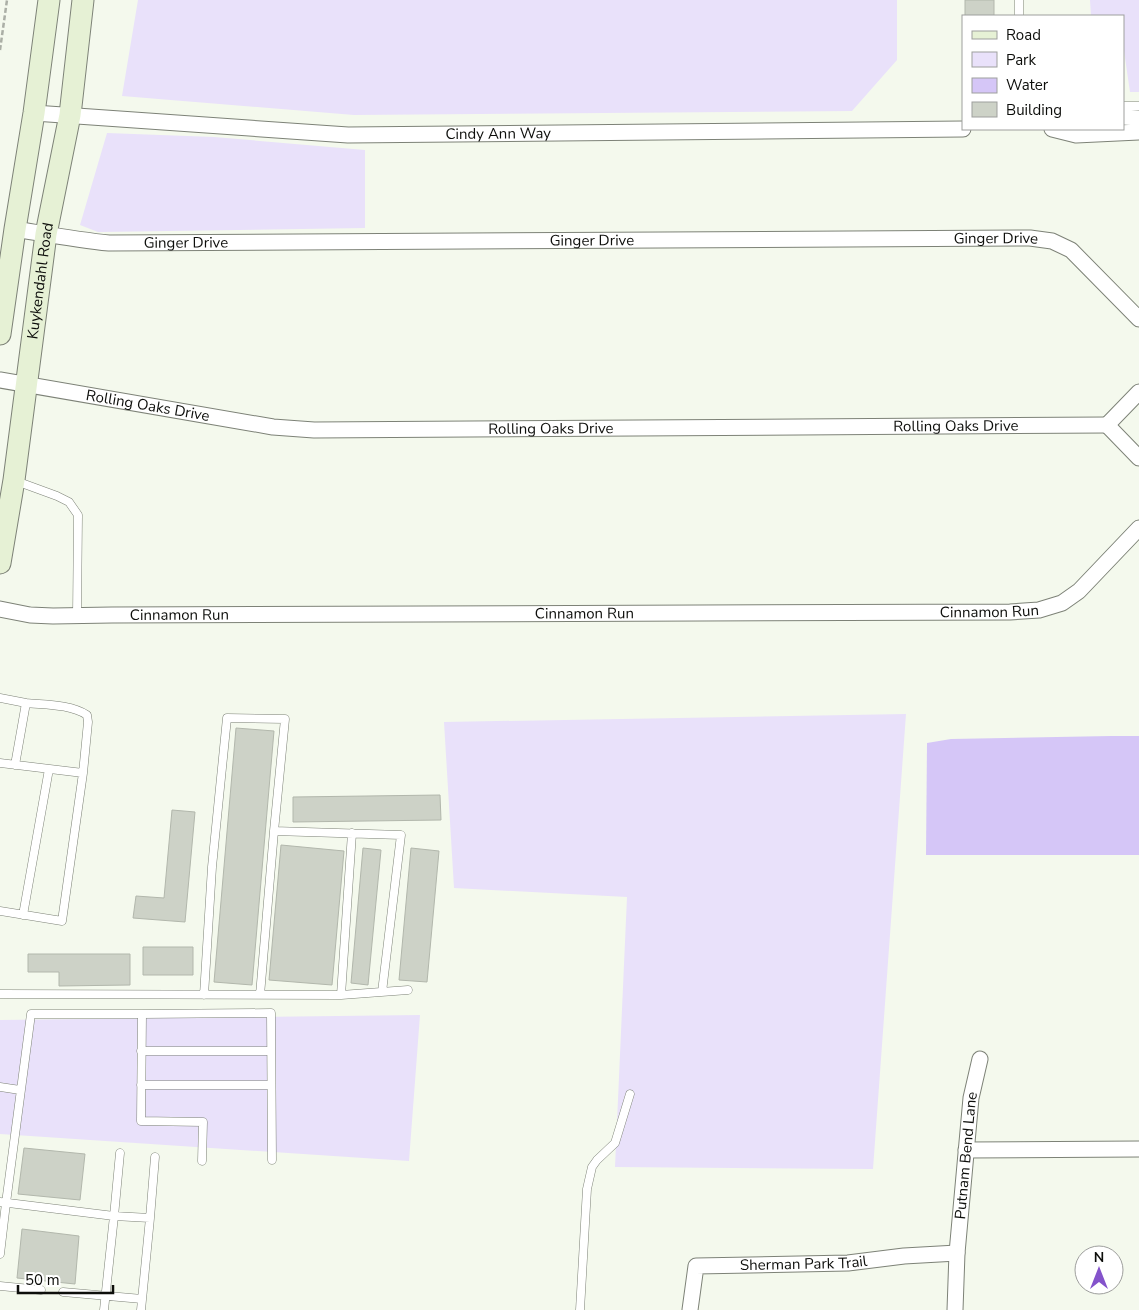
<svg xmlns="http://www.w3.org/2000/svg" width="1139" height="1310" font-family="'Nunito Sans',sans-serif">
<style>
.green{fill:#e9e1fa}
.water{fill:#d5c6f7}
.building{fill:#cdd2c7;stroke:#b2b7ac}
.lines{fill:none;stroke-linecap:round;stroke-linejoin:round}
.lane-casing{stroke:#7d8277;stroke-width:9}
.street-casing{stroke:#7d8277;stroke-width:17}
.secondary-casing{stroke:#7d8277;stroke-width:23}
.path{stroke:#abafa6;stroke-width:2.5;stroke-dasharray:5 2.5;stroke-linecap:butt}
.lane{stroke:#fff;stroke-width:8}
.street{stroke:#fff;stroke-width:15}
.secondary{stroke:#e6f1d5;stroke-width:21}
.labels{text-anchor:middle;stroke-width:4;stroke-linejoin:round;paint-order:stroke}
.street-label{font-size:15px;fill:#0d0e0b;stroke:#fff}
</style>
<rect width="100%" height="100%" fill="#f4f9ed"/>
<path class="green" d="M138,0H897V60L852,111L354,115L122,96Z
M1090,0H1139V92H1130L1124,51L1123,50V16H1091Z
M107,133L214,137L365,150V228L98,232L80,225Z
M906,714L873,1169L615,1167L627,897L454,888L444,722Z
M420,1015L409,1161L0,1134V1020Z"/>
<path class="water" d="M1111,736H1139V855H926L927,743L951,739Z"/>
<path class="building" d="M965,0H994V16H965Z
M236,728L274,731L252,985L214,982Z
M440,795L441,820L293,822V797Z
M172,810L195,812L185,922L133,918L136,896L164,898Z
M281,845L344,851L332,985L269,980Z
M363,848L381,850L368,985L351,983Z
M411,848L439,851L427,982L399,980Z
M143,947H193V975H143Z
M28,954H130V985L59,986V972H28Z
M24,1148L85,1154L80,1200L18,1194Z
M22,1229L79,1236L75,1284L17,1278Z"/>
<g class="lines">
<defs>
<path id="lane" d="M1019,0V16
M1123,106H1139
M16,481L57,496L69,502L78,515L77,616
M0,698L26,703L15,765
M26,703C45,705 70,704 87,715L88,722L83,773
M0,763L83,773L62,921L0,911
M274,831L401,835L382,992
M23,915L49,769
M0,994L341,995L408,990
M204,995L212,867L227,718L285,719L274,831L260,995
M341,995L352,833
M142,1014L271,1013L272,1160
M141,1051H271
M141,1085H271
M0,1087L20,1090
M120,1153L114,1216L150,1218L155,1157
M0,1202L114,1216L104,1310
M0,1254L6,1203L31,1014H142L141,1121L203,1122L202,1161
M0,1286L41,1290
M63,1292L142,1299
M141,1310L150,1218
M580,1310L587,1189L592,1167L597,1160L615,1143L630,1094"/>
<g id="street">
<path id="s1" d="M34,113L348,135L963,129"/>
<path d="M1123,117L1139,118"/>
<path d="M1052,129L1076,135L1139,132"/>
<path id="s2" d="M15,229C46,234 78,240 109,243L1030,238L1052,241L1071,250L1139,319"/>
<path id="s3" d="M0,380L273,427L314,430L1107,425"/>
<path d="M1107,425L1139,392"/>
<path d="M1107,425L1139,458"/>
<path id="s4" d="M0,609L30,615L53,616L112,615L1010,612L1039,610L1062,603L1079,591L1139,528"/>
<path d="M966,1150L1139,1149"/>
<path id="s5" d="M690,1310L696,1266L848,1263L904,1256L957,1253"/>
<path id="s6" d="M955,1310L957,1253L971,1098L980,1059"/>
</g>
<g id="secondary">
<path d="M0,334L15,229L34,113L49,0"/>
<path id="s7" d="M0,563L14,480L46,234L70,115L83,0"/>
</g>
</defs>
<use href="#lane" class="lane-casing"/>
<use href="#street" class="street-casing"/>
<use href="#secondary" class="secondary-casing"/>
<path class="path" d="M0,50L7,0"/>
<use href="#lane" class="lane"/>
<use href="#street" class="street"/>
<use href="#secondary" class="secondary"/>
</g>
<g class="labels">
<g class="street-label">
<text dy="5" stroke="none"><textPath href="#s1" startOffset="465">Cindy Ann Way</textPath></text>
<text dy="5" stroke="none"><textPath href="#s2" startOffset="982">Ginger Drive</textPath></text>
<text dy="5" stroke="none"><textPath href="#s2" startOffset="578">Ginger Drive</textPath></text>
<text dy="5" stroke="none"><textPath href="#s2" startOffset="172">Ginger Drive</textPath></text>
<text dy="5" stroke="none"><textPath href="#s7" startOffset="285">Kuykendahl Road</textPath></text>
<text dy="5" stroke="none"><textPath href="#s3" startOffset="150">Rolling Oaks Drive</textPath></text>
<text dy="5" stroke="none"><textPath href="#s3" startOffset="960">Rolling Oaks Drive</textPath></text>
<text dy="5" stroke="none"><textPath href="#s3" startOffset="555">Rolling Oaks Drive</textPath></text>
<text dy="5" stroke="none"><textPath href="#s4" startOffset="990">Cinnamon Run</textPath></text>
<text dy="5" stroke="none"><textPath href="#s4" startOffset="585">Cinnamon Run</textPath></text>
<text dy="5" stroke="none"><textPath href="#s4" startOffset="180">Cinnamon Run</textPath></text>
<text dy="5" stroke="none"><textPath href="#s6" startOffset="155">Putnam Bend Lane</textPath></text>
<text dy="5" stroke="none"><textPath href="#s5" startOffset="152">Sherman Park Trail</textPath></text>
</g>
</g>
<rect x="962" y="15" width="162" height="115" fill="#ffffff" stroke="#9e9f9d"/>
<rect x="972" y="31" width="25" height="8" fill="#e6f1d5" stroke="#9e9f9d"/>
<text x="1006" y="40" font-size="15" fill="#0d0e0b">Road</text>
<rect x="972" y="52" width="25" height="15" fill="#e9e1fa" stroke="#9e9f9d"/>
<text x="1006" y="65" font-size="15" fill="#0d0e0b">Park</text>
<rect x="972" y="78" width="25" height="15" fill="#d5c6f7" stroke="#9e9f9d"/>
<text x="1006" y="90" font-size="15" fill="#0d0e0b">Water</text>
<rect x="972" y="102" width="25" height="15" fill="#cdd2c7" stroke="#9e9f9d"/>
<text x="1006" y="115" font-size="15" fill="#0d0e0b">Building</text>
<g transform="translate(1099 1270)"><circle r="24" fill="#ffffff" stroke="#9e9f9d"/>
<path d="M0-4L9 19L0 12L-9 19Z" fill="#8453cb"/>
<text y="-8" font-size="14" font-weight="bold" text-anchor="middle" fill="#0d0e0b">N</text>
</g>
<path d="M18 1285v8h95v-8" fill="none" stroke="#0d0e0b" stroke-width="2.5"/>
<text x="25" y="1285" font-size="15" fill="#0d0e0b" stroke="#ffffff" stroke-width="4" paint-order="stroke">50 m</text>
</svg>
